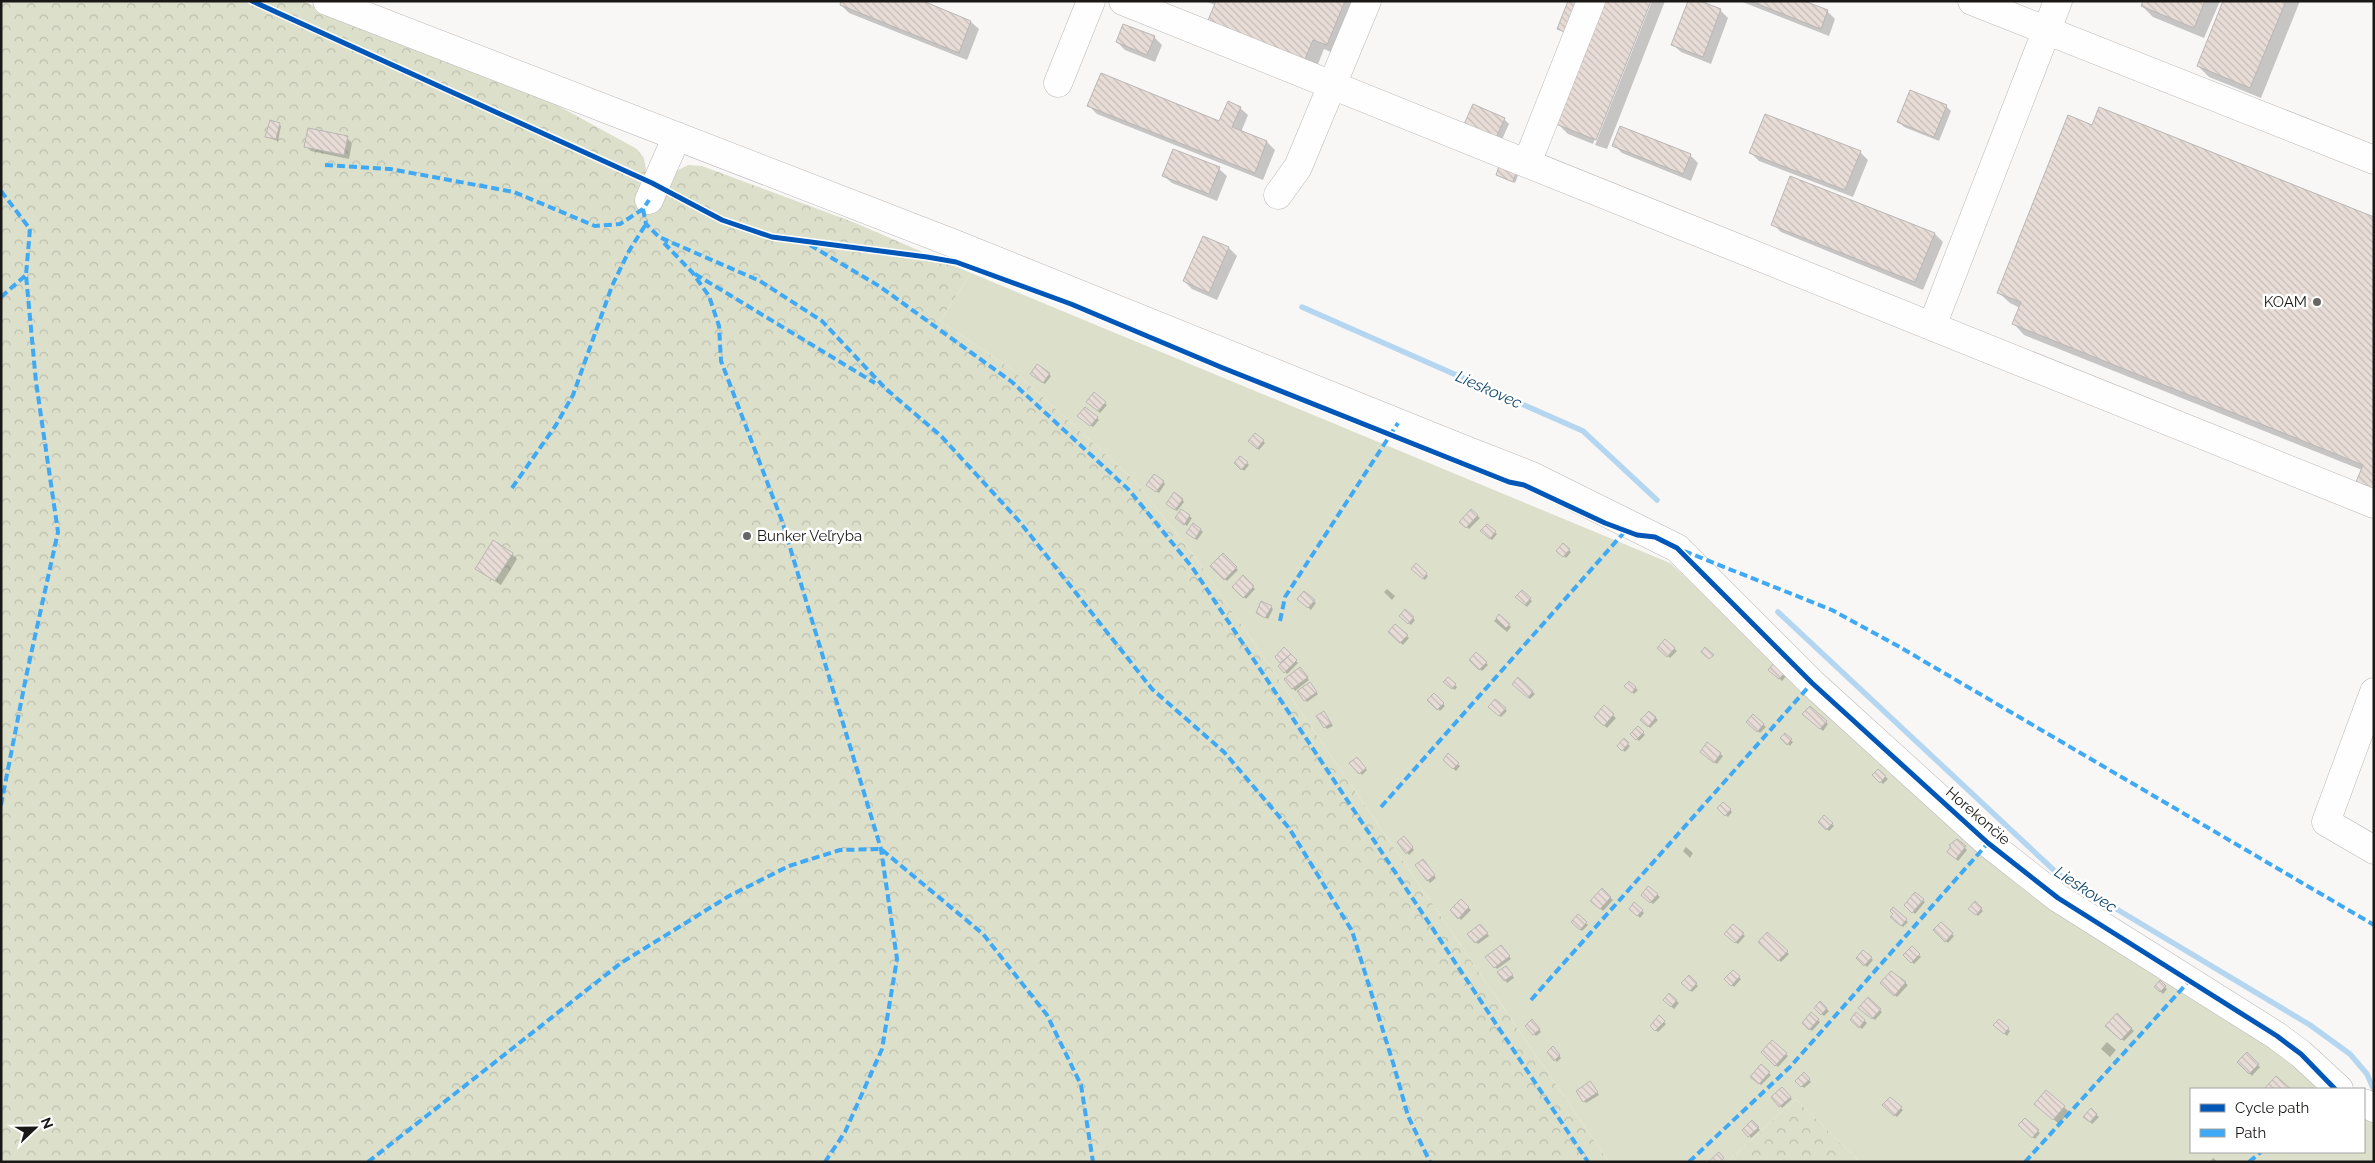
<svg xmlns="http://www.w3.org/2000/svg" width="2375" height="1163" font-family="Raleway,sans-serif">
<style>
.forest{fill:url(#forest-crowns)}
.garden{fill:#dce0cb}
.shadow{fill:#0003}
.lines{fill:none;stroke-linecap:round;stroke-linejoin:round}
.stream{stroke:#b5d6f0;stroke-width:5.5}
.building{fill:url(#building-back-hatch);stroke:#b9b7b6}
.minor-casing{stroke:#bab8b7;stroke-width:29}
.minor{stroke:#fefefe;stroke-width:28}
.quiet{stroke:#3fa9f5;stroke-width:4;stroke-dasharray:8 4;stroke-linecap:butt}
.cycleway-casing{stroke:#fff;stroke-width:8}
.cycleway{stroke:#0057b8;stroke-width:5}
.poi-dot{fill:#686665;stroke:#fff;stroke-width:2}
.labels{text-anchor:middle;stroke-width:5;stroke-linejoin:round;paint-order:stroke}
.poi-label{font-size:15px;fill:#1a1817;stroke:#fff;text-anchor:end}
.street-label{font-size:15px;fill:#1a1817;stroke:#fff}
.water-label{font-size:16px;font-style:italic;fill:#0f466b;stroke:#fff}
</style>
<defs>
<pattern id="forest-crowns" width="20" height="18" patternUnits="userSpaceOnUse" patternTransform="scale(1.25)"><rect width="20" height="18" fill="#dce0cb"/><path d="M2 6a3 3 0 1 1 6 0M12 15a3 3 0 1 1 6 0" fill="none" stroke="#bcbfae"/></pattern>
<pattern id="building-back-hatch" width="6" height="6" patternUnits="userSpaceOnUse" patternTransform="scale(1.25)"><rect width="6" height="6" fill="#e8dcd6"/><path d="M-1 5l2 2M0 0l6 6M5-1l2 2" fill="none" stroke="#c6bcb7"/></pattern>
</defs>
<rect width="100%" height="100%" fill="#f9f7f5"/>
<path class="forest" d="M1,1H302L535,93L637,149L644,158L647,175L676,171L688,165L702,166L853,222L971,273L940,321L1013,370L1134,480L1195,557L1609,1162H1Z
M1796,1099L1860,1162H1727Z"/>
<path class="garden" d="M971,273L1670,563L1983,848L2267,1041L2314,1084L2315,1089H2191V1152H2364V1115L2374,1118V1162H1860L1796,1099L1727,1162H1609L1195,557L1134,480L1013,370L940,321Z"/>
<path class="shadow" d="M1205,1H1360L1338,55L1324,49L1314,74L1215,5Z
M1649,1L1593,144L1568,134L1557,123Z
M1652,1H1665L1607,149L1595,145Z
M1740,1H1801L1827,11L1835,19L1829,36Z
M2144,1H2220L2204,38L2153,17L2142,6Z
M2225,1H2300L2261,98L2209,77L2198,66Z
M841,5L971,22L979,29L967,60L849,13Z
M1720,10L1728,18L1711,64L1681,52L1673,45Z
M1154,37L1162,45L1155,62L1125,50L1117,42Z
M1089,106L1220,123L1240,108L1248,115L1241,132L1267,142L1275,150L1263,180L1097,114Z
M1946,106L1951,111L1939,141L1904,127L1899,122Z
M1504,119L1509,124L1499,146L1469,134Z
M279,124L281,126L278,141L269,138L267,136Z
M2092,126L2374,218V495L2362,470L2024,335L2014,324L2020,308L2010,303L1999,293Z
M347,138L352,143L349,159L311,151L306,146Z
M1614,145L1690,155L1698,163L1691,181L1622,153Z
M1860,152L1868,160L1853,197L1759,161L1751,153Z
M1219,169L1227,176L1217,201L1172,183L1164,176Z
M1519,173L1515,183L1497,175Z
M1791,178L1935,234L1943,242L1923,290L1781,232L1773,224Z
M1204,237L1229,248L1237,256L1217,300L1192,289L1184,281Z
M1049,374L1051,376L1045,384L1034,376Z
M1094,394L1107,405L1100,413L1088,402Z
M1081,418H1097L1099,420L1093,427Z
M1249,441H1263L1265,443L1259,450Z
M1240,457L1249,465L1244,471L1236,463Z
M1163,482L1165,484L1159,493L1150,487Z
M1182,499L1184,502L1177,511L1169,506Z
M1471,510L1480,518L1469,529L1461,522Z
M1182,511L1192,518L1187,526L1179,520Z
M1487,525L1497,534L1492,540L1482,531Z
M1201,530L1203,532L1197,540L1190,535Z
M1563,545L1571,552L1566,558L1558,551Z
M512,554L517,559L501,585L476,569Z
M1223,555L1238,570L1227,581L1212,566Z
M1416,565L1428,576L1425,580L1413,569Z
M1243,577L1255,589L1246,599L1234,587Z
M1387,589L1395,596L1392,600L1384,592Z
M1522,592L1532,601L1527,607L1517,597Z
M1304,593L1316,603L1311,610L1299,599Z
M1271,607L1273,609L1268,619L1259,615Z
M1405,611L1415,620L1411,625L1401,616Z
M1499,616L1511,627L1507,632L1494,621Z
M1396,626L1409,638L1403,645L1390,632Z
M1665,641L1677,651L1670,658L1659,648Z
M1284,649L1298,663L1287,674L1280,666L1282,663L1276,657Z
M1476,653L1488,665L1482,671L1470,660Z
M1302,670L1309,680L1295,691L1286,679Z
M1770,670L1788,674L1782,681Z
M1448,679L1457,687L1455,690L1445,682Z
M1518,679L1535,694L1530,699L1513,684Z
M1629,683L1638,690L1634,694L1626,686Z
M1312,686L1318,694L1307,702L1305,700Z
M1434,695L1445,706L1440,711L1429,700Z
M1495,700L1507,711L1501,717L1489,707Z
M1604,707L1616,718L1607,728L1595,717Z
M1810,707L1828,724L1823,731L1804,714Z
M1649,712L1658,720L1650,728L1642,720Z
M1326,715L1333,726L1327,729L1325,727Z
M1753,715L1766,727L1760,733L1748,722Z
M1638,728L1645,735L1639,741L1632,734Z
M1785,735L1793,742L1790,746L1782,738Z
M1624,740L1630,746L1625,752L1619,746Z
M1707,744L1723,756L1717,764L1703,754Z
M1448,755L1460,766L1456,771L1444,760Z
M1357,758L1367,770L1362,775L1351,763Z
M1878,770L1888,779L1883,784L1874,775Z
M1723,803L1732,812L1728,817L1719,808Z
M1824,816L1834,826L1829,831L1819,822Z
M1406,840L1414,850L1409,855L1399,842Z
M1957,840L1967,850L1958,861L1948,852Z
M1686,847L1693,853L1690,858L1683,851Z
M1425,863L1436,878L1430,883L1417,866Z
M1649,888L1660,897L1653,904L1642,894Z
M1602,890L1613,900L1603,911L1594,903Z
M1915,894L1925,902L1915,914L1905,905Z
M1461,901L1471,910L1461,920L1452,910Z
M1975,903L1983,911L1978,916L1970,908Z
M1635,904L1644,913L1640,918L1631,909Z
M1894,908L1908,922L1903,927L1892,917L1895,914Z
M1578,916L1588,925L1582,931L1573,922Z
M1941,924L1954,936L1948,943L1935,930Z
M1480,925L1489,936L1478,944L1469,934Z
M1733,926L1745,936L1738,944L1726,934Z
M1767,934L1789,954L1781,962L1759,942Z
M1503,948L1511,959L1497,969L1495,967Z
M1912,948L1921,957L1914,964L1904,955Z
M1864,952L1873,960L1867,967L1858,958Z
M1508,969L1514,978L1507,983L1499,972Z
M1733,972L1741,979L1734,987L1726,979Z
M1892,972L1908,985L1897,997L1882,983Z
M1689,977L1698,986L1692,992L1683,983Z
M2160,982L2167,989L2163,994L2156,987Z
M1669,995L1679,1003L1674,1009L1664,1000Z
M1868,999L1882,1012L1875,1020L1860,1008Z
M1820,1003L1829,1011L1824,1016L1815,1008Z
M1811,1014L1820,1022L1812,1031L1803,1023Z
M1857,1014L1867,1023L1862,1029L1852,1020Z
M2117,1015L2134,1031L2124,1041L2107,1026Z
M1659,1017L1666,1024L1658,1032L1651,1026Z
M1999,1020L2010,1031L2007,1036L1995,1025Z
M1532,1021L1541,1032L1536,1036L1527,1026Z
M1772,1041L1788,1056L1778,1067L1762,1052Z
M2107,1042L2116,1050L2110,1057L2101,1049Z
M1553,1048L1561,1058L1557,1062L1549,1052Z
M2247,1054L2260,1067L2252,1076L2239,1062Z
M1761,1066L1771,1075L1761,1085L1752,1077Z
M1804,1074L1811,1082L1804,1088L1797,1081Z
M1592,1085L1599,1095L1586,1103L1584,1101Z
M1782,1089L1792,1099L1782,1108L1773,1097Z
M1890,1099L1903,1110L1897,1117L1884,1105Z
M2064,1107L2069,1112L2059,1124L2041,1109Z
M2091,1110L2099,1117L2092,1124L2085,1117Z
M2025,1119L2040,1133L2035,1139L2020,1125Z
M1752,1121L1760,1130L1751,1138L1744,1130Z
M2213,1158L2218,1162H2210Z"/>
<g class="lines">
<path class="stream" d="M1302,307L1583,431L1657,500
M1778,612L2058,874L2310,1025L2350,1054L2367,1074L2374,1090"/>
</g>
<path class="building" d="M841,1H923L971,21L959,53L840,5Z
M1216,1H1345L1327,45L1313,40L1303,64L1206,25Z
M1568,1H1583L1570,34L1557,29Z
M1604,1H1651L1596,140L1556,124Z
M1688,1H1700L1721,9L1703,57L1671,45Z
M1750,1H1804L1828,10L1821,29Z
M2143,1H2205L2194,28L2141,6Z
M2223,1H2286L2250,88L2197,66Z
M1123,24L1155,36L1147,55L1116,42Z
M1101,73L1219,121L1228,101L1241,107L1232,127L1267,141L1255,173L1087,106Z
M1910,90L1947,105L1934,137L1897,122Z
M1473,104L1505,118L1494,142L1462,129Z
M2099,107L2374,217V490L2356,482L2363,465L2012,324L2021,302L1997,293L2068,115L2092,125Z
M1765,114L1861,151L1845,190L1749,153Z
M270,120L280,123L276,139L265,137Z
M1620,126L1691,154L1683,174L1612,146Z
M308,128L348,136L344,155L304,147Z
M1173,149L1220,167L1209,194L1162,176Z
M1500,163L1517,170L1513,182L1496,175Z
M1790,176L1935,233L1915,282L1771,225Z
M1203,236L1229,247L1209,293L1183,281Z
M1037,364L1050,373L1043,383L1030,374Z
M1094,392L1106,402L1098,411L1086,402Z
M1085,407L1098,417L1090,426L1077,416Z
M1255,433L1264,440L1257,449L1248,441Z
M1240,456L1248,462L1241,470L1234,463Z
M1154,474L1164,481L1156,492L1146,485Z
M1174,492L1183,499L1175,510L1166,504Z
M1181,509L1190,515L1184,525L1175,518Z
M1471,509L1478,515L1466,528L1459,522Z
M1193,523L1201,529L1195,539L1186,533Z
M1487,524L1496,531L1490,539L1480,531Z
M493,540L513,553L495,581L475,569Z
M1563,543L1570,549L1563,557L1556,551Z
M1223,553L1237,567L1224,580L1210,566Z
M1416,563L1427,573L1423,579L1411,569Z
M1243,575L1254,586L1243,598L1232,587Z
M1522,590L1531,598L1525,605L1515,597Z
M1304,591L1315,600L1308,608L1297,599Z
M1261,601L1272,606L1265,618L1256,613Z
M1405,609L1414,617L1408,624L1399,616Z
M1499,614L1510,624L1506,628L1496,618Z
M1395,624L1408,635L1400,643L1388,632Z
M1665,639L1675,648L1667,657L1657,648Z
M1284,647L1291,654L1280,663L1275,657Z
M1705,647L1714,655L1709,659L1701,652Z
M1476,652L1487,662L1479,670L1469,660Z
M1291,654L1297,660L1284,673L1278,666Z
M1776,661L1787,671L1779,679L1768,670Z
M1300,667L1308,677L1292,689L1284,679Z
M1448,677L1456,684L1452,689L1443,682Z
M1518,677L1533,691L1528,698L1512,684Z
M1629,681L1636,687L1632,693L1624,686Z
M1310,682L1317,692L1304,701L1297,691Z
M1434,693L1444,703L1437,710L1427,700Z
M1495,699L1506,708L1499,716L1488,707Z
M1604,705L1614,714L1604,726L1594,717Z
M1810,706L1827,721L1820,729L1802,714Z
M1324,711L1331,723L1324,728L1316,716Z
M1649,711L1656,717L1648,727L1640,720Z
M1753,714L1764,724L1757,732L1746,722Z
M1638,726L1644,732L1636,740L1630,734Z
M1785,733L1792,739L1787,745L1780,738Z
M1624,738L1629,743L1622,751L1617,746Z
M1707,742L1721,753L1714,763L1700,752Z
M1448,753L1459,763L1453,769L1443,760Z
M1357,757L1366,768L1359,774L1349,763Z
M1878,769L1886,776L1880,783L1872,775Z
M1723,802L1731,809L1725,816L1717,808Z
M1824,815L1833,823L1826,830L1818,822Z
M1404,836L1413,847L1406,854L1397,842Z
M1957,839L1966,846L1956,859L1947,852L1951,846L1949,845Z
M1423,859L1435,875L1427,881L1415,865Z
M1648,886L1658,894L1650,903L1641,895Z
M1602,888L1611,897L1600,909L1590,901Z
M1915,892L1924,899L1912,913L1904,905Z
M1461,899L1469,907L1458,919L1450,910Z
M1975,901L1982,908L1976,915L1968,909Z
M1634,902L1643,910L1637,916L1629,909Z
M1893,907L1907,919L1901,926L1890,917L1893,914L1890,911Z
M1578,914L1587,922L1580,930L1571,922Z
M1941,922L1953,933L1945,942L1933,930Z
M1480,924L1488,933L1475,943L1467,934Z
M1733,924L1744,933L1735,943L1724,934Z
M1767,932L1788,951L1778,961L1758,942Z
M1501,945L1510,956L1494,968L1485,957Z
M1912,946L1920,954L1911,963L1903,955Z
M1863,950L1872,957L1864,966L1856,958Z
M1506,966L1513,975L1504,981L1497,972Z
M1733,970L1740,976L1731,986L1724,979Z
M1891,971L1906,982L1894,996L1880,983Z
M1689,975L1697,983L1690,991L1681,983Z
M2160,980L2166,986L2160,992L2154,987Z
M1669,993L1677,1000L1671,1007L1663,1000Z
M1868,997L1881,1009L1872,1019L1858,1008Z
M1820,1001L1827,1008L1821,1015L1814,1008Z
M1811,1012L1819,1019L1809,1030L1802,1023Z
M1856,1012L1865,1020L1859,1028L1850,1020Z
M2117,1013L2132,1028L2121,1040L2105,1026Z
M1659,1015L1665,1021L1655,1031L1650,1026Z
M1532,1019L1540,1029L1533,1035L1525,1026Z
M1999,1019L2009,1028L2004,1034L1993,1025Z
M1772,1040L1787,1053L1775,1066L1761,1052Z
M1553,1046L1560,1055L1554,1061L1547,1052Z
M2247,1052L2259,1064L2249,1074L2237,1062Z
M1761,1064L1770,1072L1759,1084L1750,1077Z
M1804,1072L1810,1079L1801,1087L1795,1081Z
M2276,1076L2291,1089H2264Z
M1590,1081L1598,1092L1583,1102L1576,1091Z
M1782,1087L1791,1097L1779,1107L1771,1097Z
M2046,1090L2065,1106L2053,1120L2034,1104Z
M1890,1097L1902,1107L1894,1116L1882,1105Z
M2091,1108L2097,1114L2090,1122L2083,1117Z
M2025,1118L2039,1130L2032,1138L2018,1125Z
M1752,1120L1759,1127L1748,1137L1742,1130Z
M1719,1152L1724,1158L1720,1162H1708Z"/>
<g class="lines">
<defs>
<path id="minor" d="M327,1L955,244L1458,447L1532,476L1677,548L1812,683L1988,843L2058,898L2277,1036L2301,1054L2339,1089
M1123,1L2374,504
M1972,1L2374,160
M1058,83L1091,1
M1527,163L1591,1
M1278,195L1298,167L1367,1
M649,200L677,136
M1932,326L2058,1
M2374,692L2326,822L2374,850
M2364,1103L2374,1108"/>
</defs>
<use href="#minor" class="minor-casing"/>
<use href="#minor" class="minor"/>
<path class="quiet" d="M325,165L390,169L514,192L595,226L620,224L643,209L649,200
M1,191L30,229L26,275L36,382L58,532L26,677L1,805
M643,209L646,224L659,237L760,281L822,321L886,389L941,436L1019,521L1152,689L1224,752L1289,828L1352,931L1394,1066L1408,1116L1430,1162
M664,243L692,272L709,296L719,326L721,361L782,521L881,849L897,959L882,1049L845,1132L825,1162
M810,245L879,286L1012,382L1129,490L1192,567L1588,1162
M695,274L875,383
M1,297L26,275
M512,488L556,425L573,395L612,286L629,251L646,224
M1684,551L1832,610L1898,646L2374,925
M1280,621L1285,597L1398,423
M1381,807L1628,528
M1531,1000L1812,683
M368,1162L621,963L729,896L789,866L840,850L881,849L983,934L1047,1015L1081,1085L1093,1162
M1689,1162L1790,1067L1988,843
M2025,1162L2190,980
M2249,1162L2261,1152"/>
<defs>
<path id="cycleway" d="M252,1L652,183L722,220L772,237L927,257L956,262L1071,304L1223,368L1509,482L1524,485L1605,523L1637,535L1655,537L1677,548L1812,683L1988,843L2058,898L2277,1036L2301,1054L2335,1089"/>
</defs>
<use href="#cycleway" class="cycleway-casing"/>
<use href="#cycleway" class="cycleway"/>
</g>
<g class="poi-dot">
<circle cx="2317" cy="302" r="5"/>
<circle cx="747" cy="536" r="5"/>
</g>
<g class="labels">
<g class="poi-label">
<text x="2307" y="307">KOAM</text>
<text x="757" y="541" text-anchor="start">Bunker Veľryba</text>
</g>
<g class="street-label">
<text transform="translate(1978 816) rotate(41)" y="5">Horekončie</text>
</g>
<g class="water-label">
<text transform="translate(1489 389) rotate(24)" y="6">Lieskovec</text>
<text transform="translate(2086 889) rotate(33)" y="6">Lieskovec</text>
</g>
</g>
<rect width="2375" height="1163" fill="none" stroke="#1a1817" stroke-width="5"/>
<rect x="2190" y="1088" width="175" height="65" fill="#ffffff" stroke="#a3a3a2"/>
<rect x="2200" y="1104" width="25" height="8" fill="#0057b8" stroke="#a3a3a2"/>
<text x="2235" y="1113" font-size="15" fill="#1a1817">Cycle path</text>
<rect x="2200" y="1129" width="25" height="8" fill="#3fa9f5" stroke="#a3a3a2"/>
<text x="2235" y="1138" font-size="15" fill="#1a1817">Path</text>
<g transform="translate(35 1128) rotate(68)" stroke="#ffffff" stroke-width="4" paint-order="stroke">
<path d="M0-4L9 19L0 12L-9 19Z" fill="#1a1817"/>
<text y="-8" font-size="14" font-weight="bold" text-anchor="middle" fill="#1a1817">N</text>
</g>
</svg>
